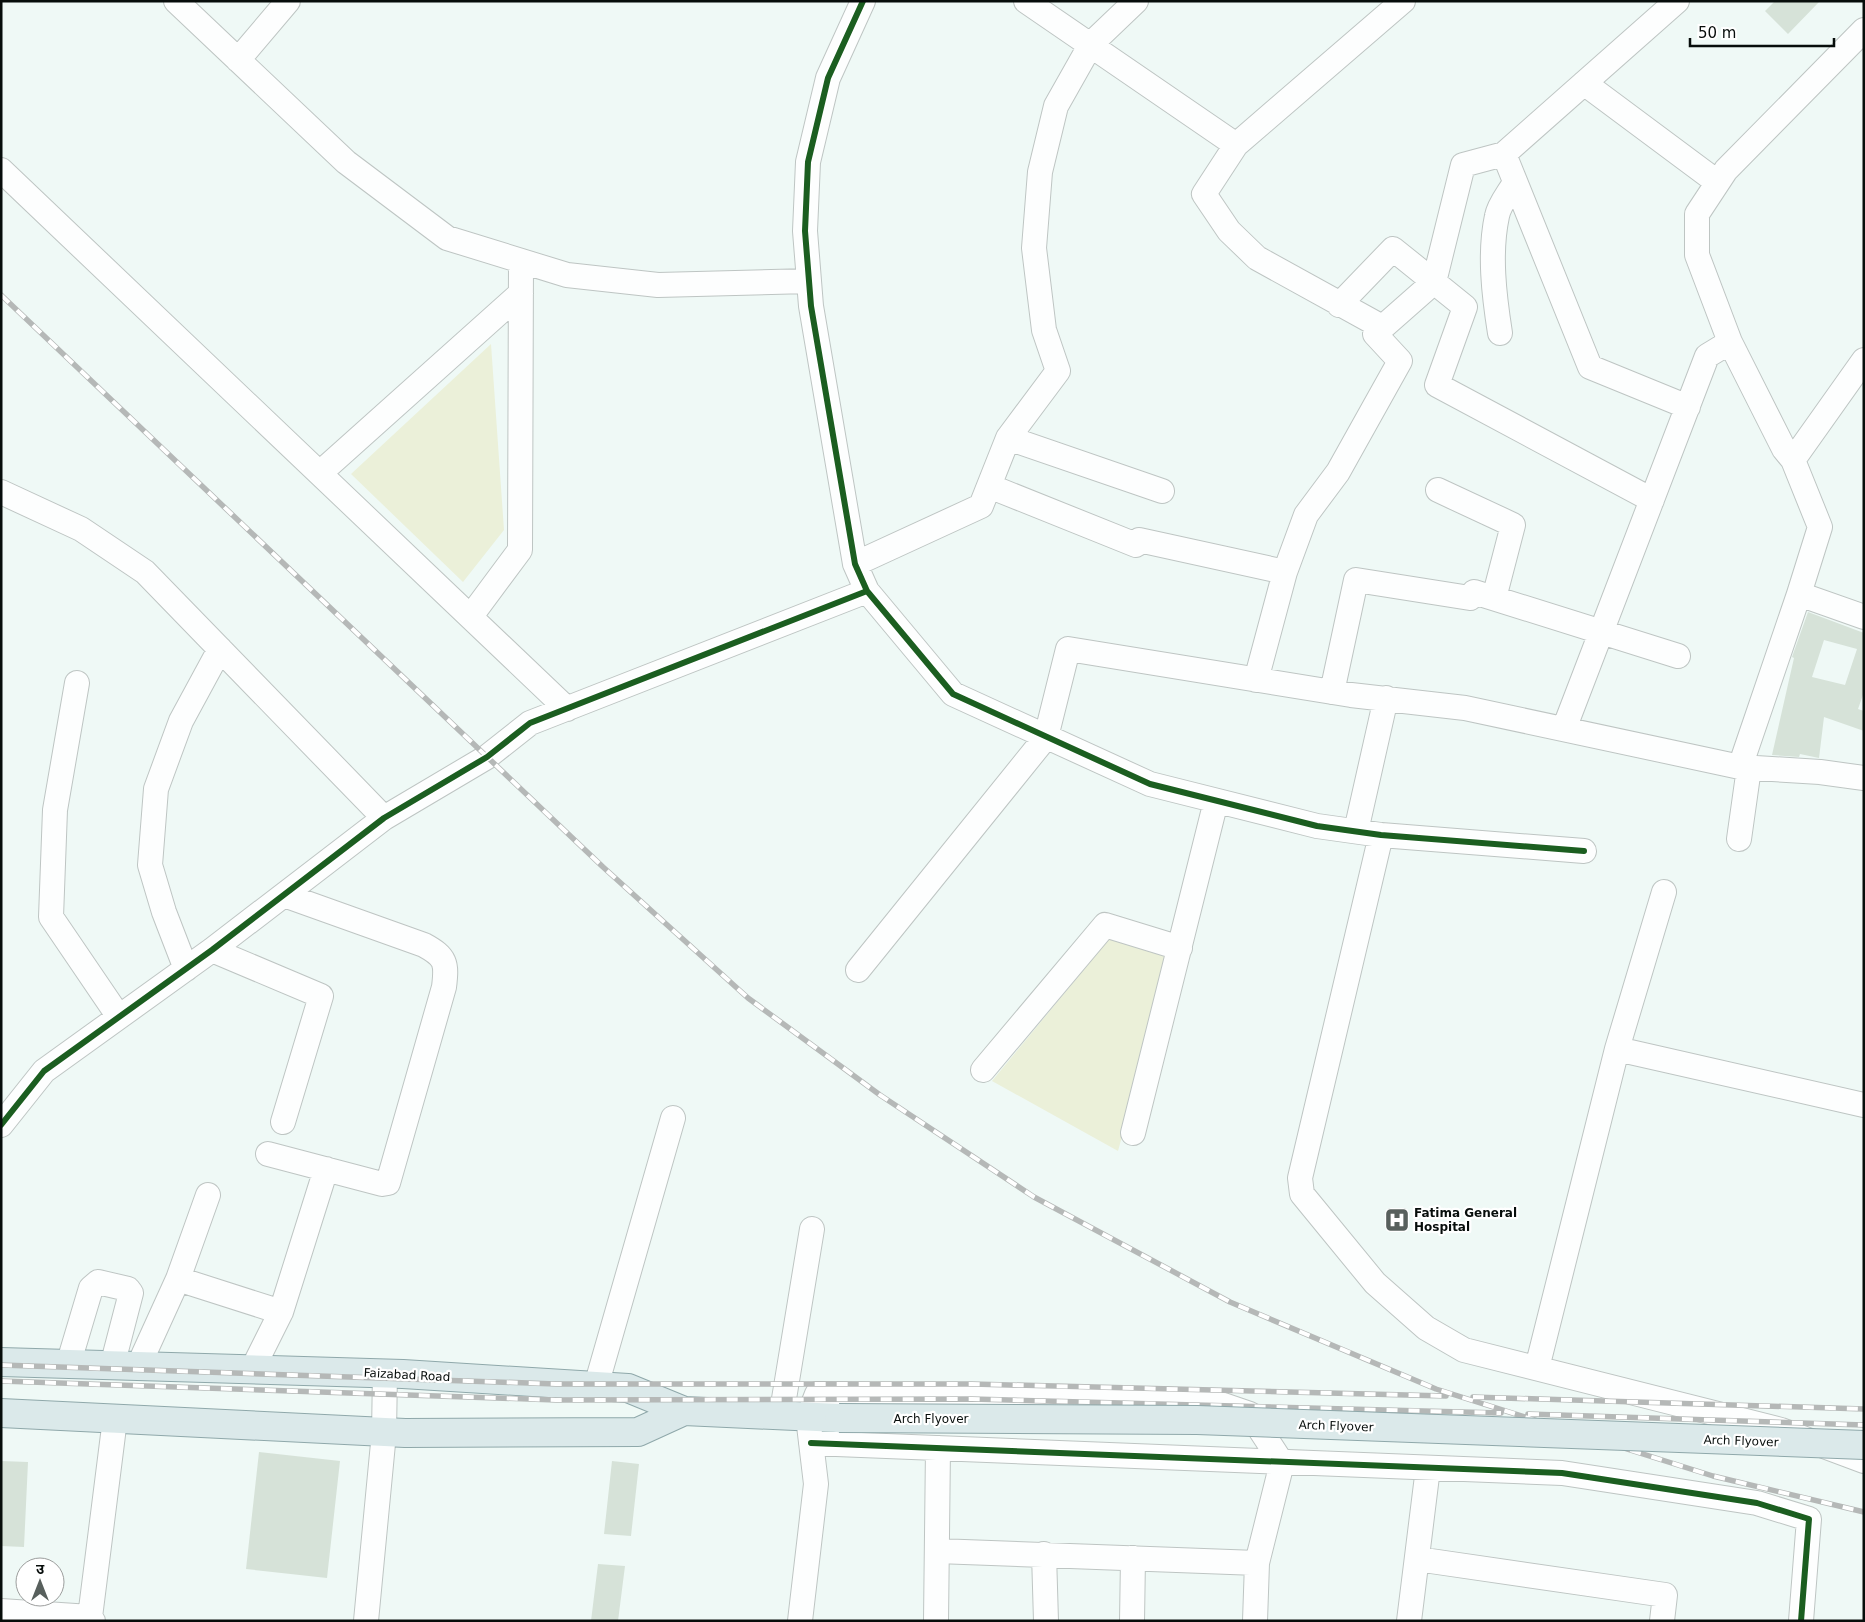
<svg xmlns="http://www.w3.org/2000/svg" width="1865" height="1622" font-family="'DejaVu Sans','Noto Sans Devanagari',sans-serif">
<style>
.green{fill:#ebf0d9}
.building{fill:#d6e2d8;fill-rule:evenodd}
.lines{fill:none;stroke-linecap:round;stroke-linejoin:round}
.minor-casing{stroke:#bec5c3;stroke-width:26}
.major-casing{stroke:#8fa8aa;stroke-width:30}
.minor{stroke:#fdfefe;stroke-width:24}
.major{stroke:#dbe9ea;stroke-width:28}
.rail-casing{stroke:#b5b8b7;stroke-width:5.5}
.rail{stroke:#fff;stroke-width:4;stroke-dasharray:11;stroke-linecap:butt}
.major-bridge-casing{stroke:#8fa8aa;stroke-width:30;stroke-linecap:butt}
.major-bridge{stroke:#dbe9ea;stroke-width:28}
.cycleway-casing{stroke:#fff;stroke-width:9}
.cycleway{stroke:#1b5e20;stroke-width:6}
.labels{text-anchor:middle;stroke-width:4.5;stroke-linejoin:round;paint-order:stroke}
.poi-label{font-size:12px;font-weight:bold;fill:#070d0b;stroke:#fff;text-anchor:start}
.street-label{font-size:12px;fill:#070d0b;stroke:#fff}
</style>
<rect width="100%" height="100%" fill="#eff9f6"/>
<path class="green" d="M491,344L504,530L463,582L351,474Z
M1110,938L1172,956L1118,1151L992,1081Z"/>
<path class="building" d="M1775,1H1820L1788,34L1765,11Z
M1808,612L1864,633V692L1858,709L1864,711V731L1824,717L1819,758L1800,754L1799,757L1772,755L1794,658L1792,657ZM1824,640L1857,649L1845,685L1812,677Z
M259,1452L340,1461L327,1578L246,1569Z
M1,1461L28,1462L24,1547L1,1546Z
M612,1461L639,1464L631,1536L604,1534Z
M598,1564L625,1566L618,1621H591Z"/>
<g class="lines">
<defs>
<path id="minor" d="M176,1L346,162L447,238L567,275L658,285L809,281
M863,1L828,78L808,162L805,231L811,306L855,564L867,591L953,694L1150,784L1317,826L1381,835L1584,851
M1026,1L1236,145
M1864,30L1726,170L1697,214V255L1730,342L1784,449L1793,460L1820,527L1799,594L1864,617
M238,60L288,1
M1584,83L1717,182
M1504,154L1590,367L1688,407
M1,170L567,709
M1339,305L1393,249L1465,307L1437,385L1652,500
M1382,327L1257,258L1229,231L1204,194L1236,145L1403,1
M1500,333C1494,295 1489,253 1497,216C1499,204 1510,192 1515,182
M1008,438L1162,491
M1793,460L1864,360
M320,473L521,293
M989,486L1136,545L1139,540L1285,572
M1438,490L1513,525L1494,598
M1,492L81,529L145,572L384,818
M855,564L981,506L1008,438L1058,371L1044,330L1034,248L1040,172L1056,106L1091,44L1136,1
M471,616L520,550L521,261
M1256,680L1285,572L1306,515L1338,472L1400,361L1375,334L1434,282L1463,165L1504,154L1677,1
M77,683L55,810L51,917L119,1017
M1332,692L1356,580L1470,598L1474,592L1678,656
M1564,729L1707,356L1730,342
M1740,767L1799,594
M1356,831L1386,698
M1381,835L1300,1178L1302,1194L1375,1283L1426,1328L1464,1350L1781,1430L1864,1461
M1739,839L1749,768
M212,950L321,996L283,1122
M186,969L164,912L150,865L156,789L181,721L220,649
M858,970L1046,737L1068,649L1351,695L1465,708L1740,767L1820,772L1864,778
M1617,1049L1864,1105
M983,1070L1105,925L1180,948
M1,1125L44,1071L212,950L384,818L487,757L530,723L867,591
M1133,1133L1216,801
M268,1154L382,1184L388,1183L444,987C447,963 446,957 424,945L284,895
M178,1279L281,1312
M68,1365L91,1288L98,1282L128,1289L131,1293L112,1366
M138,1367L178,1279L208,1195
M1537,1368L1617,1049L1664,892
M252,1370L281,1312L326,1169
M596,1386L673,1118
M781,1417L812,1229
M811,1443L1562,1473L1757,1503L1809,1519L1801,1621
M937,1551L1257,1563
M1044,1554L1046,1621
M1417,1559L1665,1595L1662,1621
M1,1611L90,1617L93,1621
M90,1617L115,1419
M366,1621L384,1433L385,1373
M800,1621L816,1484L808,1417L817,1394L1212,1401L1250,1414L1282,1463L1257,1563L1255,1621
M936,1621L938,1448
M1132,1621L1133,1558
M1409,1621L1428,1468"/>
<path id="major" d="M1,1362L403,1374L628,1388L684,1411L839,1418
M1,1413L405,1433L638,1432L684,1411"/>
</defs>
<use href="#minor" class="minor-casing"/>
<use href="#major" class="major-casing"/>
<use href="#minor" class="minor"/>
<use href="#major" class="major"/>
<defs>
<path id="rail" d="M1,295L603,867L748,998L880,1095L1034,1197L1230,1302L1436,1389L1713,1476L1864,1512
M1,1365L556,1384H972L1446,1396
M1,1381L556,1400L972,1399L1501,1413
M1473,1397L1864,1409
M1528,1414L1864,1425"/>
</defs>
<use href="#rail" class="rail-casing"/>
<use href="#rail" class="rail"/>
<defs>
<path id="major-bridge" d="M839,1418L1197,1420L1864,1445"/>
</defs>
<use href="#major-bridge" class="major-bridge-casing"/>
<use href="#major-bridge" class="major-bridge"/>
<defs>
<path id="cycleway" d="M863,1L828,78L808,162L805,231L811,306L855,564L867,591L953,694L1150,784L1317,826L1381,835L1584,851
M1,1125L44,1071L212,950L384,818L487,757L530,723L867,591
M811,1443L1562,1473L1757,1503L1809,1519L1801,1621"/>
</defs>
<use href="#cycleway" class="cycleway-casing"/>
<use href="#cycleway" class="cycleway"/>
</g>
<defs>
<symbol id="hospital-square" viewBox="-11 -11 22 22"><rect x="-9" y="-9" width="18" height="18" rx="4" fill="#58605d" stroke="#fff"/><path d="M-5-5h3v3.5h4V-5h3V5h-3V1.5h-4V5h-3Z" fill="#fff"/></symbol>
</defs>
<g fill-rule="evenodd">
<use href="#hospital-square" x="1383" y="1206" width="28" height="28"/>
</g>
<g class="labels">
<g class="poi-label">
<text x="1414" y="1217">Fatima General<tspan x="1414" dy="14">Hospital</tspan></text>
</g>
<g class="street-label">
<text transform="translate(407 1375) rotate(3)" y="4">Faizabad Road</text>
<text x="931" y="1423">Arch Flyover</text>
<text transform="translate(1336 1426) rotate(2)" y="4">Arch Flyover</text>
<text transform="translate(1741 1441) rotate(2)" y="4">Arch Flyover</text>
</g>
</g>
<rect width="1865" height="1622" fill="none" stroke="#070d0b" stroke-width="5"/>
<g transform="translate(40 1582)"><circle r="24" fill="#ffffff" stroke="#9c9e9d"/>
<path d="M0-4L9 19L0 12L-9 19Z" fill="#58605d"/>
<text y="-8" font-size="14" font-weight="bold" text-anchor="middle" fill="#070d0b">उ</text>
</g>
<path d="M1690 38v8h144v-8" fill="none" stroke="#070d0b" stroke-width="2.5"/>
<text x="1698" y="38" font-size="15" fill="#070d0b" stroke="#ffffff" stroke-width="4" paint-order="stroke">50 m</text>
</svg>
